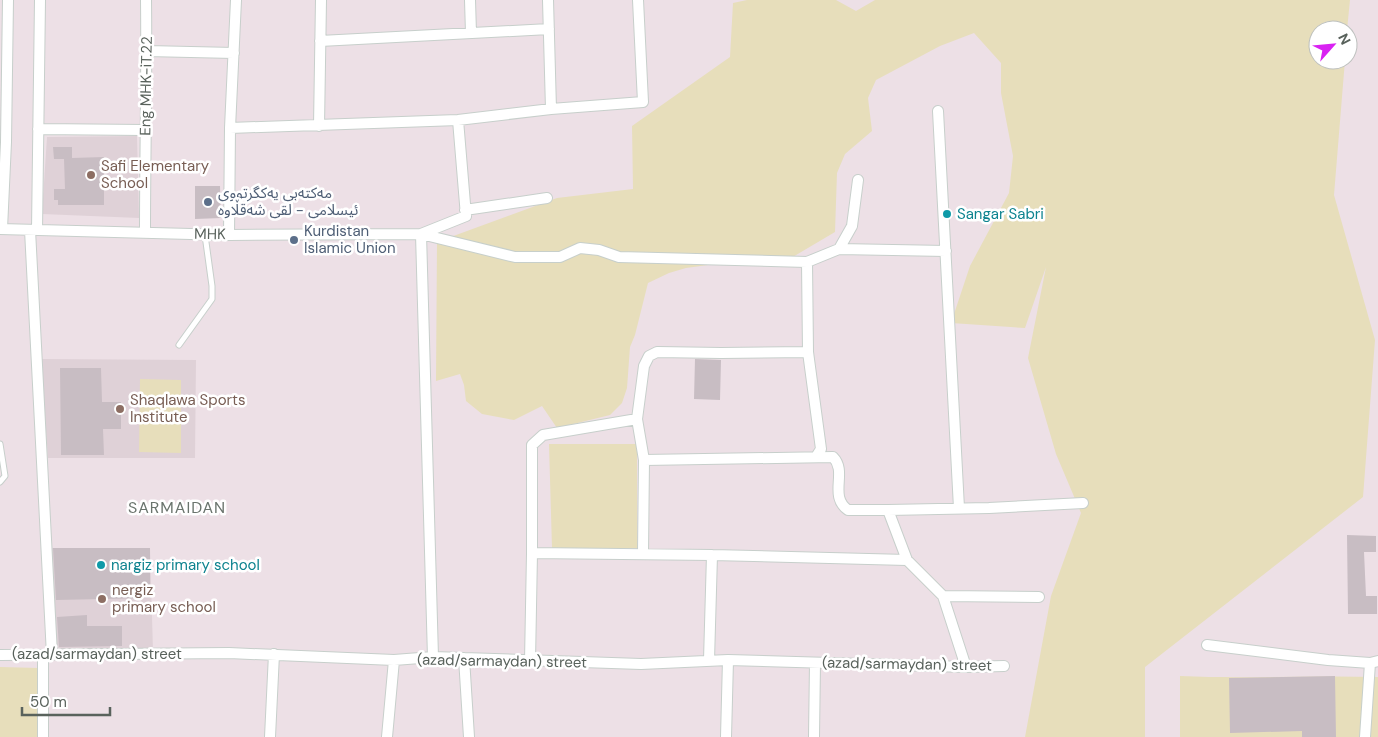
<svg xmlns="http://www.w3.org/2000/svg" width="1378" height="737" font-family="'DM Sans','Noto Sans Arabic',sans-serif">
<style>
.education{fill:#dfd1d7}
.green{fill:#e7debb}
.building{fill:#c8bdc3}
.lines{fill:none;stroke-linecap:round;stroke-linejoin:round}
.service-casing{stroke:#c7cfcb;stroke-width:7}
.minor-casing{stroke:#c7cfcb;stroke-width:12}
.service{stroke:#fff;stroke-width:5}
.minor{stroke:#fff;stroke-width:10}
.education-dot{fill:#8d6e63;stroke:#fff;stroke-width:2}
.service-dot{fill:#5c6f8a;stroke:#fff;stroke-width:2}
.culture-dot{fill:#0f9aa8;stroke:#fff;stroke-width:2}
.labels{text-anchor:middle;stroke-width:5;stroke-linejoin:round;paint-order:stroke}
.street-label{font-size:15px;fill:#59625c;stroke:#fff}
.education-label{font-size:15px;fill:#785e54;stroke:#fff;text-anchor:start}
.service-label{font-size:15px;fill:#4e5e75;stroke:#fff;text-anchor:start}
.culture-label{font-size:15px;fill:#0d838f;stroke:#fff;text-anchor:start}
.neighbourhood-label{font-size:16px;letter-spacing:1px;fill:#6a746d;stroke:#fff}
</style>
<rect width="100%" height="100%" fill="#ede0e6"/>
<path class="education" d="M137,136L139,218L42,214L47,137Z
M41,359L196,360L195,458H48Z
M51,548H150L153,651H56Z"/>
<path class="green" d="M747,0H836L856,11L875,0H1350L1347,30H1318V60H1345L1334,195L1375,340L1363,497L1145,667V737H1025L1051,596L1081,513L1056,454L1028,358L1046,267L1025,328L951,323L970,266L1009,193L1013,156L1001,93V63L974,33L940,46L876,80L868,98L872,131L845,154L837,173L835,232L791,258L745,260L686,268L669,273L648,283L635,335L630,347L627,388L622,403L610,415L557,428L542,406L514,420L482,414L466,401L464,385L460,374L436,381L437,242L557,198L633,189L632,126L730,57L733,3Z
M140,379L181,380V453L139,452Z
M549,444H637V548H552Z
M0,667L39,668L37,737H0Z
M1180,676C1246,679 1312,675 1378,677V737H1180Z"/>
<path class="building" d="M53,147H72V158L104,157V205H58V200H54V189H65L64,159H54Z
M195,186H220L221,218L195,219Z
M695,359L721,360L720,400L694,399Z
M60,368H101L102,402H121V429H103L104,455H61Z
M1347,535L1376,536V552H1364L1366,596H1377V614H1348Z
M53,548H150V598L56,600Z
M87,615V626H122V646L59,647L57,617Z
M1335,676L1336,737H1302V731L1230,733L1229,678Z"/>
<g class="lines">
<defs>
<path id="service" d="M179,345L212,299V286L205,235
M0,444L5,476L0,482"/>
<path id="minor" d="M470,0L471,33
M548,0L551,109
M320,41L549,29
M147,51L234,53
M938,111L959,508
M319,126L321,0
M230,128L458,120L551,109L643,102L638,0
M38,129L144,130
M465,210L547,198
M0,229L229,235L421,234L515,257H560L580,248L599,250L619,257L807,262
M2,229L6,142L8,0
M30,230L52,655
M37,230L40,0
M145,233C145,155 147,78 146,0
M421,234L433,657
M421,234L466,216L458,120
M229,235L230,128L236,0
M839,249L946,251
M816,457L821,449L808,352L807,262L839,249L852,226L858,180
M644,460L833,457C848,472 828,496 848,510H891
M532,553L712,555L907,560
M643,553L644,460L637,419L644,366L649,356L657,352L721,353L808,352
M943,596L907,560L888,510L989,508L1083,503
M1207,645L1328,660L1370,663L1378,661
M0,655L229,653L394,660L433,657L641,664L728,660L966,667L1004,666
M43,655V737
M464,658L469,737
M709,660L712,555
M530,661L532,553V445L543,435L637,419
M966,667L943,596L1039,597
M270,737L274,654
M387,737L394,660
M726,737L728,660
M814,737L815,663
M1365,737L1370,663"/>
</defs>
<use href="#service" class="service-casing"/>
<use href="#minor" class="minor-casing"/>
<use href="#service" class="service"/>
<use href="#minor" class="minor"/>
</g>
<g class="education-dot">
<circle cx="91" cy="175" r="5"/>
<circle cx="120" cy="409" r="5"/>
<circle cx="102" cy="599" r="5"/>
</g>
<g class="service-dot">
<circle cx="208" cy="202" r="5"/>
<circle cx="294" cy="240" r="5"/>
</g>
<g class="culture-dot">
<circle cx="947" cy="214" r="5"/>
<circle cx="101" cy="565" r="5"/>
</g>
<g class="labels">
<g class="street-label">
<text transform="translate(146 86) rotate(-89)" y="5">Eng MHK-iT.22</text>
<text transform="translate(210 234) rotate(1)" y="5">MHK</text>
<text x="97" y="659">(azad/sarmaydan) street</text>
<text transform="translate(502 661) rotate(1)" y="5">(azad/sarmaydan) street</text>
<text transform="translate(907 664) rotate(1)" y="5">(azad/sarmaydan) street</text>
</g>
<g class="education-label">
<text x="101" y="171">Safi Elementary<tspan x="101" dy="17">School</tspan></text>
<text x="130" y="405">Shaqlawa Sports<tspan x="130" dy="17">Institute</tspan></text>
<text x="112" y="595">nergiz<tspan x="112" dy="17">primary school</tspan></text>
</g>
<g class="service-label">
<text x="218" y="198">مەکتەبی یەکگرتووی<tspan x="218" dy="17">ئیسلامی - لقی شەقڵاوە</tspan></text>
<text x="304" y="236">Kurdistan<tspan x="304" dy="17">Islamic Union</tspan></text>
</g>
<g class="culture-label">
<text x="957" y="219">Sangar Sabri</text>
<text x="111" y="570">nargiz primary school</text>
</g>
<g class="neighbourhood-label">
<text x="177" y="513">SARMAIDAN</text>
</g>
</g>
<g transform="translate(1333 45) rotate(63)"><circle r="24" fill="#ffffff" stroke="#bdc0be"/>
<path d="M0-4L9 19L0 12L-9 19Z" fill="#d922f2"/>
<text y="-8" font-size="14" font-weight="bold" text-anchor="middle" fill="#59625c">N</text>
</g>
<path d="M22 707v8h88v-8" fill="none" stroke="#59625c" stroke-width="2.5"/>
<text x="30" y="707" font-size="15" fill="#59625c" stroke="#ffffff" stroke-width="4" paint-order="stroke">50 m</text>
</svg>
